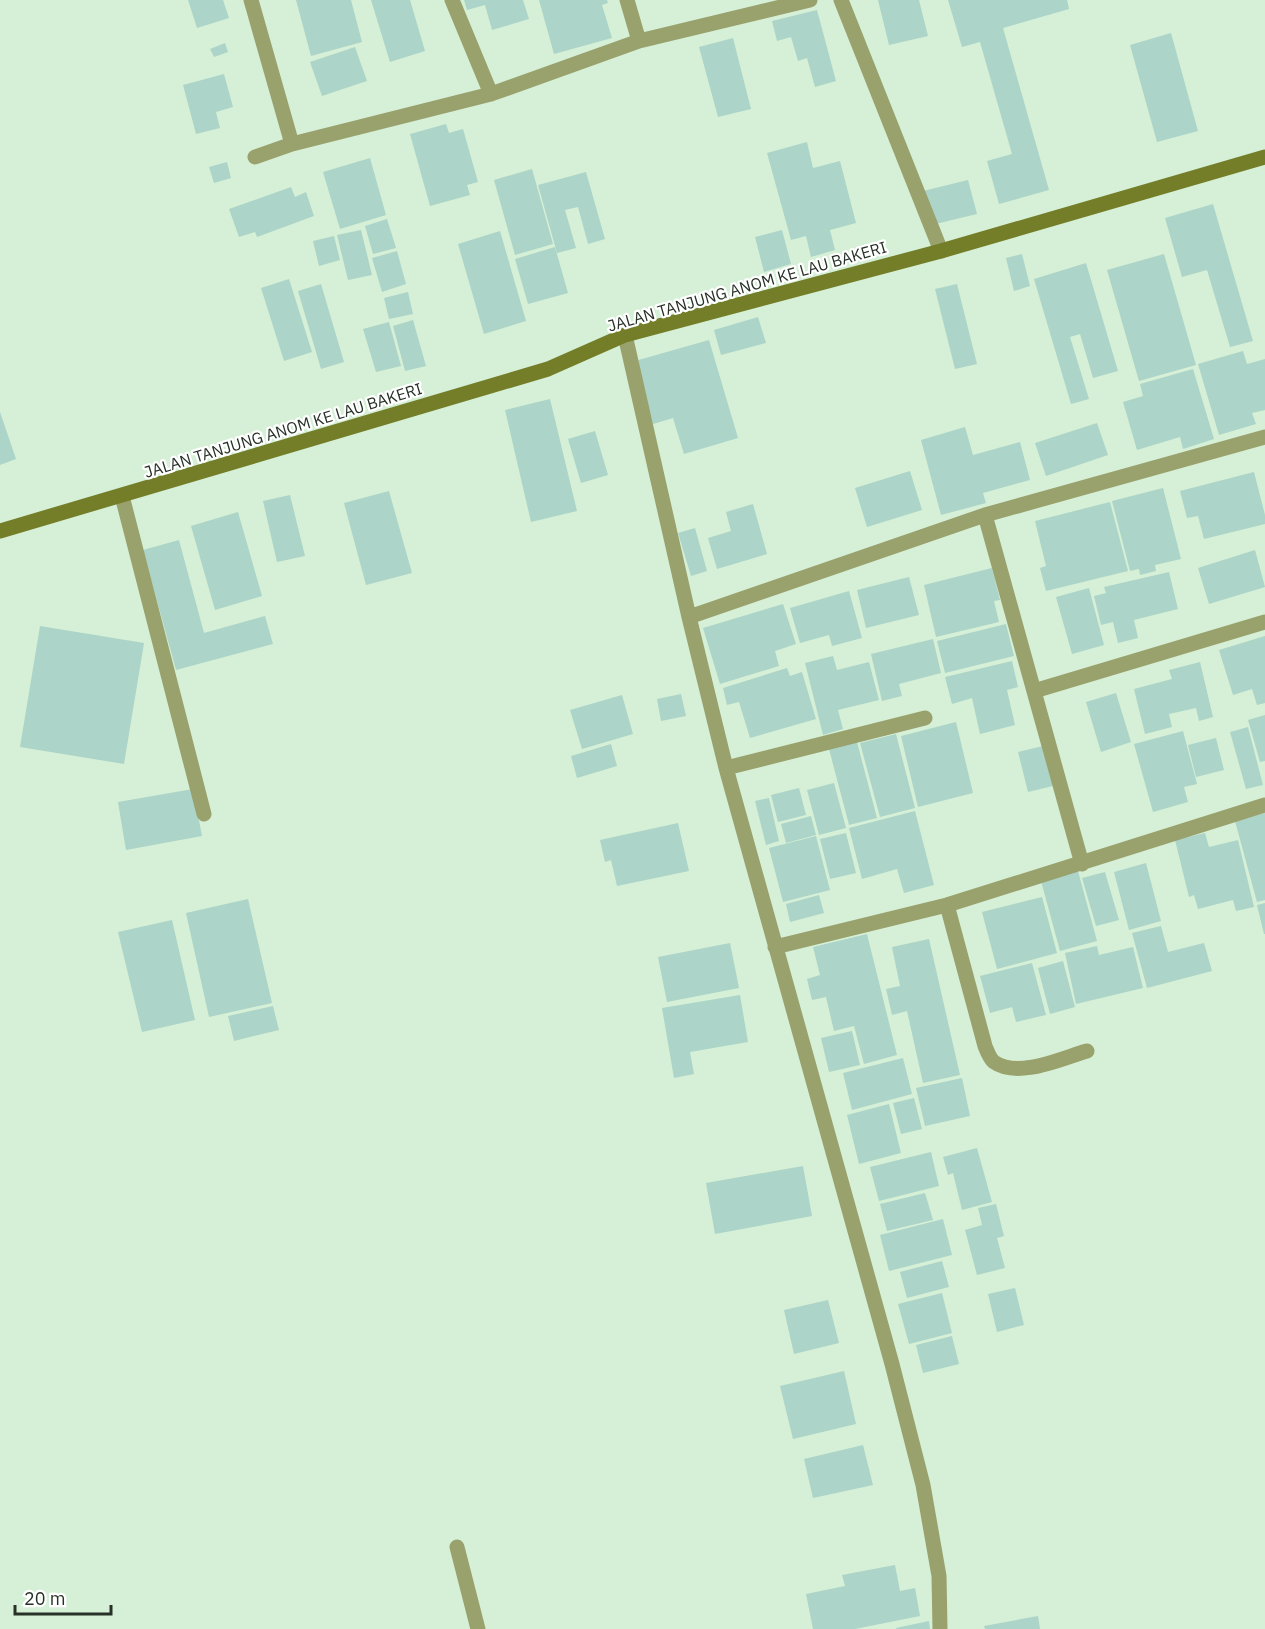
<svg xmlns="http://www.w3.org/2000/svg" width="1265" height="1629" font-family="'IBM Plex Sans',sans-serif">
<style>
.building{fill:#acd4c8}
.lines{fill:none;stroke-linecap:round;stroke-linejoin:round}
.street{stroke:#99a16d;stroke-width:15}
.secondary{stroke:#747d28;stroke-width:15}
.labels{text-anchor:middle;stroke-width:4.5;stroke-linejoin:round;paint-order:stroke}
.street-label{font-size:16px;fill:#273127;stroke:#fff}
</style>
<rect width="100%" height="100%" fill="#d5f0d6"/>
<path class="building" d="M188,0H223L229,18L197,28Z
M296,0H351L362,42L311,56Z
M371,0H410L425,51L390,62Z
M464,0H523L529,19L492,30L485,5L467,10Z
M539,0H607L608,3L602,5L612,38L554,54Z
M878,0H919L928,36L889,45Z
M948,0H1067L1069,9L1003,28L1049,190L999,204L987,161L1012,154L980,42L962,47Z
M817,10L836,81L815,87L807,58L798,61L791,37L777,41L772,21Z
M1171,33L1198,131L1157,142L1130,45Z
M733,38L751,109L718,117L699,47Z
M225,43L228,52L214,57L210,49Z
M355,47L367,81L322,96L310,62Z
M224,74L233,107L216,112L220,128L196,134L183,85Z
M446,124L449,133L463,129L478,182L467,185L470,195L430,206L410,134Z
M807,142L813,168L840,161L856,223L830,230L835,250L811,257L806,236L791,240L767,153Z
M370,158L386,215L340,229L323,172Z
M227,162L231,178L214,183L209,167Z
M532,169L553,244L515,255L494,180Z
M586,172L605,239L588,244L578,207L565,210L576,248L557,253L538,185Z
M968,180L977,214L927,226L919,192Z
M291,187L295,197L306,192L314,216L257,237L255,232L239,237L229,209Z
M1213,204L1253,341L1230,347L1207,270L1182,277L1165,218Z
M387,219L396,248L373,254L365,226Z
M361,230L372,275L348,280L337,235Z
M782,230L791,264L764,272L755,237Z
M500,231L526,321L484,334L458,244Z
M334,236L340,260L319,266L313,241Z
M555,247L568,293L528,304L515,259Z
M397,251L406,284L382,292L372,258Z
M1022,254L1030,286L1014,291L1006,258Z
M1164,254L1196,365L1139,381L1107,270Z
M1086,263L1118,371L1093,378L1080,334L1070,337L1089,399L1071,404L1034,279Z
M289,279L312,352L284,361L261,288Z
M321,284L344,362L321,369L298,291Z
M957,284L977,364L955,369L935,289Z
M408,292L413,314L389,319L384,298Z
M758,317L766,343L721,355L714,330Z
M413,320L426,366L405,371L393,326Z
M389,322L401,366L376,372L363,329Z
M709,340L738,438L684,454L673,418L653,424L635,361Z
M1243,351L1247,364L1265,359V410L1252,413L1256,424L1219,435L1198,364Z
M1193,369L1214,439L1183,449L1180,437L1137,450L1123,402L1143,396L1140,384Z
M550,399L577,511L531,522L505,410Z
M0,412L16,459L0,465Z
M1097,423L1108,455L1046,476L1035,443Z
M965,427L973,455L1020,442L1030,480L983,493L986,503L941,515L921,440Z
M595,431L608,475L581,483L568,439Z
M910,471L922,510L867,527L855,488Z
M1254,472L1265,515V524L1204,539L1198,516L1187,518L1180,491Z
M1163,488L1181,559L1155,565L1156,571L1140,575L1139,569L1130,571L1112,501Z
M389,491L412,573L366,585L344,503Z
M290,495L305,556L277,562L263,501Z
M1110,502L1128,571L1046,591L1040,568L1046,566L1035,521Z
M753,504L767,554L717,569L708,538L731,531L726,512Z
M238,512L262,596L215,610L191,526Z
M695,528L707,571L691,576L678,533Z
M179,540L204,633L265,616L273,644L176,670L143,550Z
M1255,550L1265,587L1209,604L1198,568Z
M992,568L1000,600L994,601L999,622L936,637L924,585Z
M1169,572L1178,609L1134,620L1138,638L1118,643L1113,622L1101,625L1094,596L1106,593L1104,587Z
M909,577L919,615L866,628L857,590Z
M1089,588L1104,645L1072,654L1056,597Z
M849,591L862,638L832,646L829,635L800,643L790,608Z
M783,604L796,644L775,651L779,666L720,684L703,628Z
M1006,624L1014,656L945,673L937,641Z
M40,626L144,643L124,764L20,747Z
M1265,636V703L1257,705L1252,689L1233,695L1219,650Z
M933,639L941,673L899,684L902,696L882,701L871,654Z
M833,656L837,670L869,662L879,700L838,710L843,729L823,735L805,663Z
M1012,661L1018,687L1007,690L1015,725L980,734L972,698L952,704L945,677Z
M1200,662L1213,717L1199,721L1196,708L1169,714L1172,727L1145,734L1134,689L1172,679L1169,670Z
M787,668L790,676L802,672L816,719L750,738L739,702L727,705L723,688Z
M1116,693L1131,742L1101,752L1086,702Z
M681,694L686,716L661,721L657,699Z
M622,695L633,734L582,749L570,710Z
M1265,715V761L1260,762L1248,720Z
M956,722L973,793L918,807L901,736Z
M1248,727L1263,785L1246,789L1230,732Z
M1183,731L1197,784L1184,787L1188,802L1153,812L1134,744Z
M896,734L915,808L880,817L860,743Z
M1216,738L1224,770L1196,777L1188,745Z
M857,742L877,818L849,825L829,749Z
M611,744L617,766L577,778L571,756Z
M1043,746L1053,786L1028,792L1018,752Z
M834,783L846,828L819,835L807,790Z
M799,788L806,815L778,822L771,795Z
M193,789L202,836L126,850L118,802Z
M769,798L779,841L766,845L755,801Z
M915,811L934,885L904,893L897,869L862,879L849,828Z
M1265,813V900L1257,902L1235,821Z
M811,816L816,835L786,843L781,824Z
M678,823L689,871L617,886L611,860L605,862L600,840Z
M846,833L856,873L830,879L820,839Z
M1205,833L1209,847L1238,840L1254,907L1236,911L1233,900L1198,909L1194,895L1189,897L1175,840Z
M816,836L830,890L783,902L769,848Z
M1146,863L1161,921L1129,930L1114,872Z
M1078,871L1097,941L1060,951L1041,881Z
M1105,872L1119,920L1096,926L1082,878Z
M819,895L824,913L790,922L786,904Z
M1042,897L1057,953L997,969L982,912Z
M248,899L272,1003L209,1017L186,913Z
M1265,903V934H1264L1257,905Z
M172,920L195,1020L142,1032L118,932Z
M1161,926L1168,952L1204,943L1212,971L1147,988L1132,933Z
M867,934L897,1055L864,1064L854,1026L834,1031L826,997L812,1000L807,979L820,975L813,947Z
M929,939L960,1075L923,1083L907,1011L892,1015L886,989L900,986L892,947Z
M730,943L739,988L667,1002L658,957Z
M1097,946L1099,955L1133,947L1143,988L1076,1004L1065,953Z
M1063,961L1075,1007L1050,1014L1038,968Z
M1032,963L1046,1015L1016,1022L1012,1007L990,1013L980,976Z
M740,995L748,1042L690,1052L694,1074L674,1078L662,1008Z
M273,1006L279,1030L234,1041L228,1016Z
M852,1031L860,1065L829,1072L821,1038Z
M903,1058L912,1094L852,1110L843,1073Z
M962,1078L970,1116L925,1126L916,1088Z
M914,1098L922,1129L901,1134L893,1103Z
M889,1104L901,1153L859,1164L847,1115Z
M977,1148L992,1202L962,1210L953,1173L948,1175L943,1157Z
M931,1152L939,1186L879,1201L870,1167Z
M803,1166L812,1216L715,1234L706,1183Z
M925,1193L933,1220L887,1231L880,1204Z
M996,1204L1004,1236L997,1238L1005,1268L977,1275L965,1230L982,1225L978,1208Z
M943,1219L952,1255L889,1271L880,1235Z
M942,1261L949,1287L907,1298L900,1272Z
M1015,1288L1024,1325L997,1332L988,1294Z
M942,1293L952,1333L909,1344L898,1304Z
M828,1300L839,1343L794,1354L784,1310Z
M952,1336L959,1364L923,1373L916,1345Z
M844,1371L856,1424L793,1439L780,1386Z
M863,1445L873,1485L813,1498L804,1459Z
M895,1565L900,1591L915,1588L920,1616L855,1629H813L806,1594L845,1586L842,1575Z
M1038,1616L1040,1629H985L984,1626Z
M929,1621L930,1629H896V1628Z"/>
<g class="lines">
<path class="street" d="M251,0L292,144
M452,0L491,94
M627,0L639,41
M841,0L941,251
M255,157L292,144L491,94L639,41L810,0
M625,335L689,617L726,768L892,1364L923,1485L939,1576L940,1629
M122,496L204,814
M985,515L1082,864
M689,617L985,515L1265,437
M1034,691L1265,622
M726,768L925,718
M947,905L985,1046C987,1051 990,1059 994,1062C1018,1079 1062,1058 1087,1051
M775,947L947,905L1265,805
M457,1547L478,1629"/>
<path class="secondary" d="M0,531L548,369L625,335L941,251L1265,157"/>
</g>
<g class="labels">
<g class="street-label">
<text transform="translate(747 286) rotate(-16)" y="6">JALAN TANJUNG ANOM KE LAU BAKERI</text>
<text transform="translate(283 430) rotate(-17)" y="6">JALAN TANJUNG ANOM KE LAU BAKERI</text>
</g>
</g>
<path d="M15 1605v9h96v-9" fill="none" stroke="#273127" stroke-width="3"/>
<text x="24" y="1605" font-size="18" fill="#273127" stroke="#ffffff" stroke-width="4.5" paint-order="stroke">20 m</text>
</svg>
